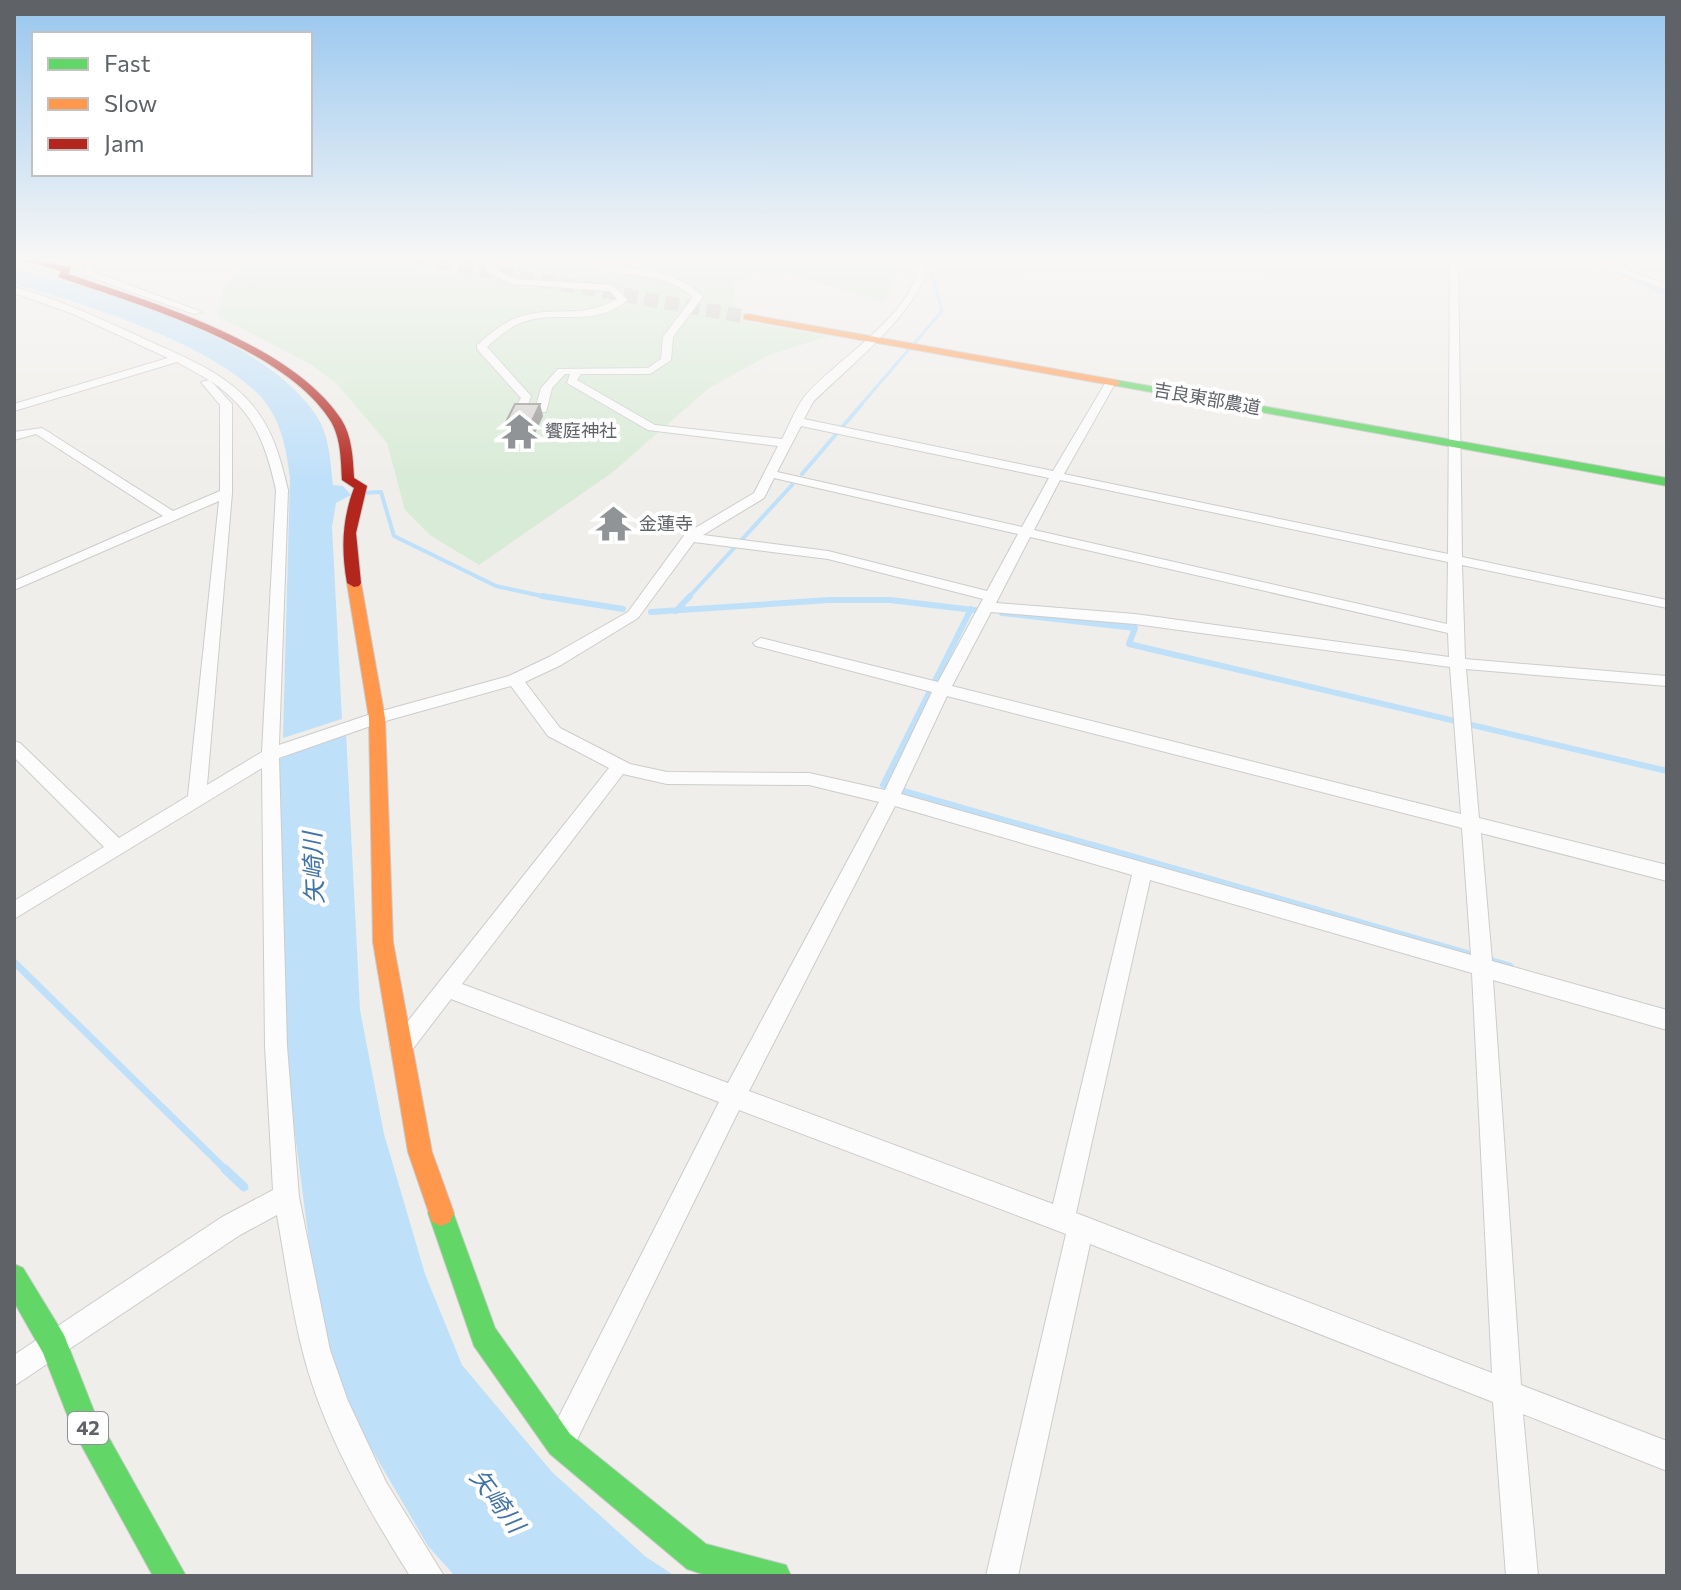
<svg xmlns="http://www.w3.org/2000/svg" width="1681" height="1590" font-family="Commissioner,'Noto Sans JP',sans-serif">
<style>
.green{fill:#d8ebd6}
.water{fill:#bfe0f9}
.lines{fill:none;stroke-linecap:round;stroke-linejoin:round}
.stream-far4{stroke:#bfe0f9;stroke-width:3}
.stream-far3{stroke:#bfe0f9;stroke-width:4}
.stream-far2{stroke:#bfe0f9;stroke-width:6}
.stream-far1{stroke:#bfe0f9;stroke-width:7}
.stream{stroke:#bfe0f9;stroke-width:9}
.secondary-tunnel{stroke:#cbcbca;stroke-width:14;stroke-dasharray:14 7;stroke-linecap:butt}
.street-casing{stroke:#cbcccc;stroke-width:2}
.fast-casing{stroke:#cacacb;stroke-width:2}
.slow-casing{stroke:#cacacb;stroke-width:2}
.jam-casing{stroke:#cacacb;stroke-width:2}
.street{fill:#fdfcfc;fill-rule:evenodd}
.fast{fill:#63d668;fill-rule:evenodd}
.slow{fill:#ff974d;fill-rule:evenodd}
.jam{fill:#b3261e;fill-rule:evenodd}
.wall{fill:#b8b7b5}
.shaded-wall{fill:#969594}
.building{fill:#d6d5d3;stroke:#969594;stroke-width:2}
.labels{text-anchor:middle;stroke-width:8;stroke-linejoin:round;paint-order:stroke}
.far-street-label{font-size:18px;fill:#5f6368;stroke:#fff}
.far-poi-label{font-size:18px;fill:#5f6368;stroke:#fff;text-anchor:start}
.shield{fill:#fff;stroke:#8f9295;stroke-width:2}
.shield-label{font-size:20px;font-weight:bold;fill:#5f6368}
.water-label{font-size:24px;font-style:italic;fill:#4174aa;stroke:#fff}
</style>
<rect width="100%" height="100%" fill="#efeeea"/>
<path class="green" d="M238,258H905L884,302L769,269L733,284L737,320L828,336L769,355L709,388L613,472L479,565L430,535L405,510L387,443L337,384L310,364L218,316L222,290L237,269Z"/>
<path class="water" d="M14,268C104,292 262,334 316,415C330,436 330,461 333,485L343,486L351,495L336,503L332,527L342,719L283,738L290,478C286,446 280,413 254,390C202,341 83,303 14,284Z
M346,732L360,1010L384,1134L425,1274L462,1365L552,1472L646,1557L675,1576H455L428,1546L350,1412L319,1319L279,1010L277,760Z"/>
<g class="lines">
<path class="stream-far4" d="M1599,264L1667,294
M860,406L942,311L928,258"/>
<path class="stream-far3" d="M802,474L862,404
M361,493L381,492L394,536L496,586L551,598
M688,598L792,485"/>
<path class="stream-far2" d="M542,596L623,609
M971,609L883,785L1099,847
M676,611L690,596
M651,612L829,600H890L982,611
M1002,613L1135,628L1129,644L1667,771"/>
<path class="stream-far1" d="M1092,845L1476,956
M1486,959L1510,966
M14,962L227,1171"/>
<path class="stream" d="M225,1169L244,1187"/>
<path class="secondary-tunnel" d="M417,258L747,317"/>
<defs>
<path id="street" d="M81,258H89L94,272L202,312L194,314L87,276Z
M486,258H490L496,269L515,279L613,285L628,300C592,329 560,309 523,322C509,327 498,337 487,347L531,396L528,405L536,406L541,388L558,369L648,368L661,359L663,337L693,297C656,264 612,283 575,261L579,258H588L586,260L595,263C633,270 674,267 703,297L673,337L671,360L650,374H581L577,380L655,425L782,439C790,424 794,411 804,397C837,358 919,312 920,258H928C930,303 845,370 813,402L804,419L1053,471L1106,382L1111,379L1116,382L1064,474L1448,554L1450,258H1458L1462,557L1667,600V608L1462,565L1465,659L1667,676V686L1466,669L1479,818L1667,865V881L1481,833L1492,961L1667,1010V1030L1493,980L1521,1385L1667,1441V1471L1523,1414L1538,1576H1506L1493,1402L1090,1244L1018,1576H986L1066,1234L739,1110L570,1454L560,1459L550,1454L545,1444L550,1434L719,1102L451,999L409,1054L401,1057L393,1054L390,1047L393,1040L609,768L548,736L511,686L382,722L279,758L287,1046L299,1197L330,1350L348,1401L386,1482L444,1576H410C366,1506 322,1430 302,1349C291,1305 285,1260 277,1215L240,1235L14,1386V1355L222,1217L273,1190L265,1046L262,768L14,919V901L104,847L14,757V741L20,743L119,838L188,796L219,501L14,590V581L163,516L36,434L14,440V432L42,428L173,511L220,491V405L201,382L209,380L177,362L14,411V404L168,358L71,313L14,293V287C56,298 94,316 134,334C175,354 223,369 253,406C273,430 281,460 288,490L279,745L371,714L509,676L549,657L628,612L685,534L754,493L778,446L648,430L567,383L570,374H565L552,388L546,412L517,410L515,408L521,398L477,349V345C490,334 503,322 519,317C555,305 580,320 617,299L610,291L513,284L489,273L483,260ZM211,381C253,411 265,440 276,490L262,752L207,785L232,493V404ZM801,426L1049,478L1022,527L777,472ZM774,478L1018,534L987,591L828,551L703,535L764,498ZM1060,480L1448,562L1447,624L1034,530ZM1030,537L1448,633L1449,657L1135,614L996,603ZM694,542L828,559L983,599L938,682L761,638L753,643L756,646L932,692L885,790L809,773L667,772L630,764L560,728L525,682L561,665L638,618ZM991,612L1135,624L1450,667L1461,814L952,686ZM947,696L1462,828L1471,955L901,794ZM623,774L667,784L809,785L879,802L728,1083L462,984ZM895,806L1132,875L1053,1204L749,1091ZM1150,880L1472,973L1492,1373L1076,1213Z
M1580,258H1591L1667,284V290Z
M14,259L18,258L22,261L14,265Z"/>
<path id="fast" d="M1116,380L1667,478V486L1112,385L1111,383Z
M441,1200L450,1204L495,1328L570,1434L706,1544L786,1565L791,1576H708L687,1569L550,1454L474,1346L428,1213L432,1204Z
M14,1264L23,1268L64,1335L94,1411L186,1576H153L73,1430L43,1353L14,1302Z"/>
<path id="slow" d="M747,314L1116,380L1121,383L1116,386L744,319V315Z
M354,579L361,583L385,718L393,942L432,1152L454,1213L450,1222L441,1226L432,1222L408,1152L373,942L369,718L347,583Z"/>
<path id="jam" d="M16,258H29L71,268L68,274C150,302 291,343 341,419C352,436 353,458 354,478L367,486L356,533L361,583L359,586L354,587L347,583C341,549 342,520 354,488L342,480C341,461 341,437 330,420C283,347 138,304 58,277L61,271Z"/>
</defs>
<use href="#street" class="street-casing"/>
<use href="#fast" class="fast-casing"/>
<use href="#slow" class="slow-casing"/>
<use href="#jam" class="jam-casing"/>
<use href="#street" class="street"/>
<use href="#fast" class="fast"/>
<use href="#slow" class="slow"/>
<use href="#jam" class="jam"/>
</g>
<path class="wall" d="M543,416L534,435L508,436L505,424Z"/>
<path class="shaded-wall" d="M540,404L543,416L534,435L531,423Z"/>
<path class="building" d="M515,404H540L531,423L505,424Z"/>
<linearGradient id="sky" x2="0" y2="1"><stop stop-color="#97c6ef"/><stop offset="0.54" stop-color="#f8f7f6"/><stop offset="1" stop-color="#f8f7f6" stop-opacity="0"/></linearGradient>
<rect width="1681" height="480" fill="url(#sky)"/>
<defs>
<symbol id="temple-bare" viewBox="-9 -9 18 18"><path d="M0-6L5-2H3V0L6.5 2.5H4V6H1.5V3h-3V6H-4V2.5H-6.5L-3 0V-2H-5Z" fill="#919496" stroke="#fff" stroke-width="2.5" paint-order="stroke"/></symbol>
</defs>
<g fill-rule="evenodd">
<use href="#temple-bare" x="494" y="406" width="51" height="51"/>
<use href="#temple-bare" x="588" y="498" width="51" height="51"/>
</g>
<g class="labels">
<g class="far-street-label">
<text transform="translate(1207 399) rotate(10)" y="6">吉良東部農道</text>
</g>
<g class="far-poi-label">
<text x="545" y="437">饗庭神社</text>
<text x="639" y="530">金蓮寺</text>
</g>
<rect class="shield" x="68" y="1412" width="40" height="32" rx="6"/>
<g class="shield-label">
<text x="88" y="1435">42</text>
</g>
<g class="water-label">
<text transform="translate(314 868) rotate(-92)" y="8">矢崎川</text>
<text transform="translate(497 1501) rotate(53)" y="8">矢崎川</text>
</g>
</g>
<rect width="1681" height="1590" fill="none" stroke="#5f6368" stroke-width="32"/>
<rect x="32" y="32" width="280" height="144" fill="#ffffff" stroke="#bfc1c3" stroke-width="2"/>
<rect x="48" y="58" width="40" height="12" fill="#63d668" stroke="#bfc1c3" stroke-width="2"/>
<text x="104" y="72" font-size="24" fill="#5f6368">Fast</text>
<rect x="48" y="98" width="40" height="12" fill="#ff974d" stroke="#bfc1c3" stroke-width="2"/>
<text x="104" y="112" font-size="24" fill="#5f6368">Slow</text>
<rect x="48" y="138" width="40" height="12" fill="#b3261e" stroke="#bfc1c3" stroke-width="2"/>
<text x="104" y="152" font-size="24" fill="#5f6368">Jam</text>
</svg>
